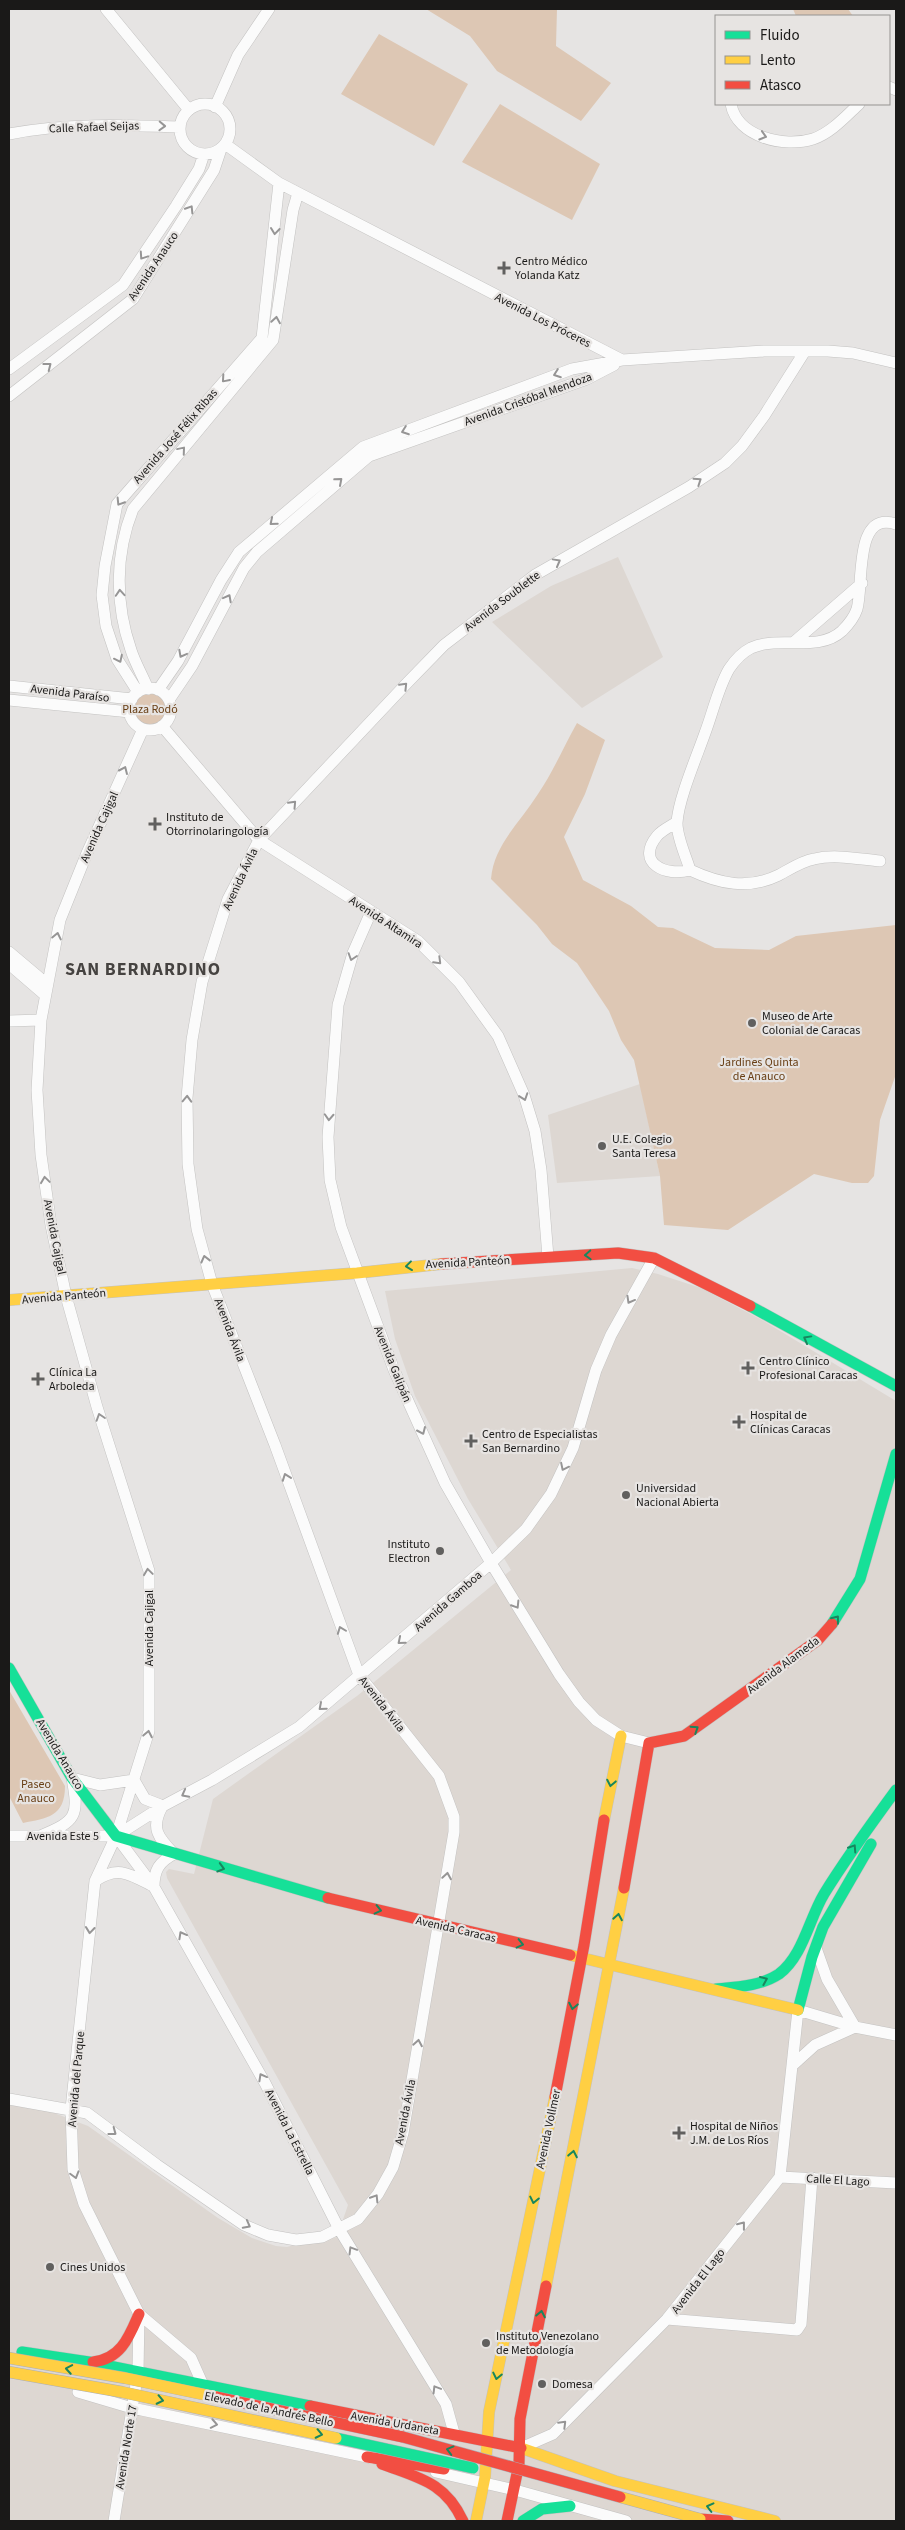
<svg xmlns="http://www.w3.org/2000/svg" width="905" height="2530" font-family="'Source Sans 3',sans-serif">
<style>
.built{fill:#ddd7d2}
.park{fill:#ddc7b4}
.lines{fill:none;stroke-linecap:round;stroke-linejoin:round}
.street-casing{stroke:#c3c2c1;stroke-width:12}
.fast-casing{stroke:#c3c2c1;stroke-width:12}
.slow-casing{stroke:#c3c2c1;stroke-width:12}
.jam-casing{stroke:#c3c2c1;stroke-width:12}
.street{stroke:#fbfbfb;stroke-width:11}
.fast{stroke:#16e098;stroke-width:11}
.slow{stroke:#ffcf43;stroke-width:11}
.jam{stroke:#f24e42;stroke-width:11}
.fast-bridge-casing{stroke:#abaeb8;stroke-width:12;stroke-linecap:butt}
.slow-bridge-casing{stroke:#abaeb8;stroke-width:12;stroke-linecap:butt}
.jam-bridge-casing{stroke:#abaeb8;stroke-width:12;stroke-linecap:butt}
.fast-bridge{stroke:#16e098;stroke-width:11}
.slow-bridge{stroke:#ffcf43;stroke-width:11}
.jam-bridge{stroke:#f24e42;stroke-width:11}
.oneway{stroke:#969595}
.oneway2{stroke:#18865e}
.poi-dot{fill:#61605f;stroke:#e7e4e2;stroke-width:2}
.labels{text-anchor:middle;stroke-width:4.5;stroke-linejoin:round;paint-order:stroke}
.street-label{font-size:12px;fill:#1a1918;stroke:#e7e4e2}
.poi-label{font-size:12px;fill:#1a1918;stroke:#e7e4e2;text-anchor:start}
.park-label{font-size:12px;fill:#693f15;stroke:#e7e4e2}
.district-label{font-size:18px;font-weight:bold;letter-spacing:1px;fill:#464341;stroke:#e7e4e2}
</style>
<rect width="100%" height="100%" fill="#e6e4e3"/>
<path class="built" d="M618,557L663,657L582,708L492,622L551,586Z
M640,1084L660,1176L557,1183L548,1115Z
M632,1268L658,1274L701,1288L762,1320L896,1401V2521H9V2105L49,2111L88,2126L218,2218L252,2238L276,2246L287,2247L304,2242L337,2237L348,2205L167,1878L166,1872L169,1869L194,1874L213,1799L357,1696L511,1570L468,1499L415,1396L395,1339L385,1291Z"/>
<path class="park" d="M426,9H557L556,46L611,83L581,121L497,71L470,36Z
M793,9H848L853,16H796Z
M379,34L468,84L434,146L341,94Z
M500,104L600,164L572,220L462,162Z
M132 709a18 18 0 1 1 36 0a18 18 0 1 1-36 0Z
M577,723L605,740L585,794L564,837L583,880L631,906L658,927L673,928L715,948L769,950L796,936L896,925V1074L880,1120L874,1176L868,1183H852L814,1174L728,1230L664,1225L660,1176L634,1060L621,1040L609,1011L577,963L552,944L537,925L491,879C494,844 520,823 538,794C553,772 564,746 577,723Z
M9,1690L65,1786C65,1817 47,1818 23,1823L9,1796Z"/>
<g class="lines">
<defs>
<path id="street" d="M106,9L189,110
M889,87L896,90
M731,104C737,137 784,148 813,139C831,133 846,116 859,104
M180 129a25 25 0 1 1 50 0a25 25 0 1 1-50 0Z
M215,107L238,55L269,9
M9,134C65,123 123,125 180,127
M225,144L279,183L622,360
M9,369L123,285L176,206L199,169L204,154
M9,396L133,299L214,170L221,149
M794,642L862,583
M9,686L132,699
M129 709a21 21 0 1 1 42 0a21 21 0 1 1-42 0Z
M148,689C143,676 135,663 131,650C115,604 115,554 133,509L273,340L293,210L298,193
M158,690L178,661L221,580L239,552L363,447L572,369L622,360L764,351H828L853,353L896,363
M138,692L117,659L106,626L102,595L105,566L117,504L262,338L279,183
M9,700L130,712
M169,700L192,666L244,568L257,552L369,456L587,379L614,365
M162,726L259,840L418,941L459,982L498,1036L524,1095L535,1131L541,1170L548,1257
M677,822C671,826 662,830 657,836C635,863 666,877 690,870
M880,861C858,859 835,854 814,859C802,861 790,869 779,875C748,890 720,884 690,870C686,856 677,838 677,823C678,800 697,756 705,733C713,712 718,688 729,669C735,660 741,653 751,648C779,635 818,653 842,631C848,625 854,618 857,609C864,585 853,510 896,524
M371,912L353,953L338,1005L328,1137L330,1180L341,1227L394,1370L445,1483L491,1563L559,1674L579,1702L596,1720L621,1736L649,1743
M9,952L47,984
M9,964L45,995
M9,1021L41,1020
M134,1780L145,1799L163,1806
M9,1836H116
M40,1836C77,1821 79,1816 72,1778L100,1785L134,1780
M116,1836L163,1806L212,1780L299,1727L491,1563L526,1529L551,1494L573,1448L596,1370L611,1335L654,1258
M116,1836L154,1887L265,2083L339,2229L446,2404L454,2433
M95,1881C117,1866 128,1873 151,1885
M154,1887C154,1870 159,1862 174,1854C159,1838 150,1829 162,1807
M816,1948L827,1979L855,2027
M794,2064L815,2045L855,2027
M9,2099L87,2113L157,2165L244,2225L268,2235L296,2240L322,2237L358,2219L378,2194L393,2167L403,2133L454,1832V1817L439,1776L359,1675L275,1445L212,1284L197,1229L188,1164L187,1098L192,1040L202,982L228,899L259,840L408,682L444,645L535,575L689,487L725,463L742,446L764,416L805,351
M780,2177L896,2183
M139,2314L191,2358L203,2385
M667,2319L797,2330L801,2324L812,2178
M78,2392L132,2408L372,2458
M521,2448L553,2434L667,2319L780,2177L798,2010L855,2027L896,2035
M436,2472L515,2490L626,2521
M114,2521L138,2372L139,2314L84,2204L73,2169L71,2109L95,1881L116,1836L149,1731V1571L97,1407L66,1296L51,1225L41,1155L37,1090L41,1020L60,920L87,853L143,729"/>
<path id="fast" d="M750,1306L896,1386
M832,1624L860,1579L896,1454
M9,1668L72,1778L116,1836L328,1898
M716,1989C737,1987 761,1986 779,1974C803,1956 809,1919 824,1894C846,1858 871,1824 896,1790
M798,2010L812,1957L823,1927L871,1844
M22,2352L89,2362L310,2406
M523,2521L542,2509L570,2506"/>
<path id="slow" d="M9,1300L357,1273L441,1264
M604,1820L621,1736
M570,1955L798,2010
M546,2286L624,1888
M521,2448L615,2481L775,2521
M476,2521L485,2477L489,2412L555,2097"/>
<path id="jam" d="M441,1264L618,1253L654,1258L750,1306
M624,1888L649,1743L684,1736L818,1640L832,1624
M328,1898L570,1955
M555,2097L584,1945L604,1820
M93,2362C121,2359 129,2337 139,2314
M310,2406L521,2448
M367,2457L444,2469
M382,2464C419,2478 445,2482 463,2521
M700,2519L728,2521
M507,2521L519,2464L520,2419L546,2286"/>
</defs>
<use href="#street" class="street-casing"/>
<use href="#fast" class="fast-casing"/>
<use href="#slow" class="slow-casing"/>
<use href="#jam" class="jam-casing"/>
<use href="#street" class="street"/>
<use href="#fast" class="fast"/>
<use href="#slow" class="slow"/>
<use href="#jam" class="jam"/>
<defs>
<path id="fast-bridge" d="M336,2438L473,2468"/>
<path id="slow-bridge" d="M9,2358L125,2378L216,2397
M9,2372L122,2392L336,2438
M620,2497L700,2519"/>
<path id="jam-bridge" d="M216,2397L403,2437L620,2497"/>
</defs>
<use href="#fast-bridge" class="fast-bridge-casing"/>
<use href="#slow-bridge" class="slow-bridge-casing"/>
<use href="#jam-bridge" class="jam-bridge-casing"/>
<use href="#fast-bridge" class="fast-bridge"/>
<use href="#slow-bridge" class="slow-bridge"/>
<use href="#jam-bridge" class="jam-bridge"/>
</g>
<defs><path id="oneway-chevron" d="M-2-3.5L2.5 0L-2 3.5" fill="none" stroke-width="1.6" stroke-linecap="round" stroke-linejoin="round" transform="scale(1.25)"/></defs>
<g class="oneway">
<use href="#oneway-chevron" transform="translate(162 126) rotate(2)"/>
<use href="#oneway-chevron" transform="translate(763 136) rotate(17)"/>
<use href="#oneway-chevron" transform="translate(190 209) rotate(-58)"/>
<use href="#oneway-chevron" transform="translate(275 231) rotate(97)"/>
<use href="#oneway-chevron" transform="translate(143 256) rotate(124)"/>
<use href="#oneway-chevron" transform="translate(276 320) rotate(-81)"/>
<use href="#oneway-chevron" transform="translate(48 366) rotate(-38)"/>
<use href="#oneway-chevron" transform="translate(557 374) rotate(160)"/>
<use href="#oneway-chevron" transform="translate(225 379) rotate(131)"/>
<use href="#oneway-chevron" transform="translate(405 431) rotate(160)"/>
<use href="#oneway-chevron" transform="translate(182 450) rotate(-50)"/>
<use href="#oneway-chevron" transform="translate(339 481) rotate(-41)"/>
<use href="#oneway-chevron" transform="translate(698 481) rotate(-34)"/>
<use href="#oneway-chevron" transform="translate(120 502) rotate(122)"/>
<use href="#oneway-chevron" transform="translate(273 522) rotate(140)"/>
<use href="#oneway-chevron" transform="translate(557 562) rotate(-29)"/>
<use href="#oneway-chevron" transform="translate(120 593) rotate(-94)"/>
<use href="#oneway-chevron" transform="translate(228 598) rotate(-62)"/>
<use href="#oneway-chevron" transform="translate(182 654) rotate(118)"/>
<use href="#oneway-chevron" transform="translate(119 659) rotate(64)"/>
<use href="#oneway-chevron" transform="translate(404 686) rotate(-46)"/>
<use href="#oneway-chevron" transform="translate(124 770) rotate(-66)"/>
<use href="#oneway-chevron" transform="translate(293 804) rotate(-47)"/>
<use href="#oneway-chevron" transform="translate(57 936) rotate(-78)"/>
<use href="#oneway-chevron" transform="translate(352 957) rotate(108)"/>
<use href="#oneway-chevron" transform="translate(438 961) rotate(45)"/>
<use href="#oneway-chevron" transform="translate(524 1097) rotate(71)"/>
<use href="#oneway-chevron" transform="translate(187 1099) rotate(-88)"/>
<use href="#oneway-chevron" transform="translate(329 1117) rotate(93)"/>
<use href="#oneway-chevron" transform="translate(45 1180) rotate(-98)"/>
<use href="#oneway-chevron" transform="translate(205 1259) rotate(-104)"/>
<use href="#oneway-chevron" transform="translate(630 1300) rotate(119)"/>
<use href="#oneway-chevron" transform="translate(100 1417) rotate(-108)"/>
<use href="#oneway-chevron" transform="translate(422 1431) rotate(66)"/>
<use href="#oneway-chevron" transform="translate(564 1467) rotate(116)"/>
<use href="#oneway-chevron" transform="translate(286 1477) rotate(-110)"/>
<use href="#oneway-chevron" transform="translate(148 1572) rotate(-98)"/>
<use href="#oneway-chevron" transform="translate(516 1605) rotate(58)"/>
<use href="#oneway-chevron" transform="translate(341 1630) rotate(-111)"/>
<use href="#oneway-chevron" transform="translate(401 1641) rotate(140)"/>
<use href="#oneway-chevron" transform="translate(322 1707) rotate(139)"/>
<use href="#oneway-chevron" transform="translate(148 1734) rotate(-79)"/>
<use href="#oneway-chevron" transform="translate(185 1794) rotate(152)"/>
<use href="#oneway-chevron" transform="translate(447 1876) rotate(-81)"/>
<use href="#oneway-chevron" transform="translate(90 1930) rotate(96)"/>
<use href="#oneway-chevron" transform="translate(182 1935) rotate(-119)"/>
<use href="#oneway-chevron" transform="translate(418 2043) rotate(-80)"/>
<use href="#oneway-chevron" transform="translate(262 2077) rotate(-119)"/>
<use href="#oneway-chevron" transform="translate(113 2132) rotate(37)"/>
<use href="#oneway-chevron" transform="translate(75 2175) rotate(74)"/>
<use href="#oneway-chevron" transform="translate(375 2198) rotate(-58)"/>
<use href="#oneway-chevron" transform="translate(247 2225) rotate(28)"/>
<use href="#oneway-chevron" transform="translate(742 2225) rotate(-52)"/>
<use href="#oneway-chevron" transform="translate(352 2250) rotate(-121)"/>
<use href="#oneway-chevron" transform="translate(436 2389) rotate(-121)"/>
<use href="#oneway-chevron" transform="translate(214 2424) rotate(11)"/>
<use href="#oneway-chevron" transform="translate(563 2424) rotate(-45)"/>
</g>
<g class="oneway2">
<use href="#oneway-chevron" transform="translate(588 1255) rotate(177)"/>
<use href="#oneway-chevron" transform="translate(409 1266) rotate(173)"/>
<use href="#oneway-chevron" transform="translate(807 1339) rotate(-151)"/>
<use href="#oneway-chevron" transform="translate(836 1619) rotate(-52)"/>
<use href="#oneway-chevron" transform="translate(695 1729) rotate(-33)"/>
<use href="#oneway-chevron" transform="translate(611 1783) rotate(101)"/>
<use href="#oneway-chevron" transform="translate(853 1848) rotate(-57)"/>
<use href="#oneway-chevron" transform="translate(221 1868) rotate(16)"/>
<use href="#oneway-chevron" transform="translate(378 1910) rotate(13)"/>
<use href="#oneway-chevron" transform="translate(618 1917) rotate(-80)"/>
<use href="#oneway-chevron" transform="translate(520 1944) rotate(13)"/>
<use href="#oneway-chevron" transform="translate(764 1980) rotate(-23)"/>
<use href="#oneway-chevron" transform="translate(573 2006) rotate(101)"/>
<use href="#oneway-chevron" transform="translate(573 2154) rotate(-79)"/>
<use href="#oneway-chevron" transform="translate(534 2200) rotate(102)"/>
<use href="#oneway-chevron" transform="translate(541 2314) rotate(-79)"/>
<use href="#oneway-chevron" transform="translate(69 2369) rotate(-170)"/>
<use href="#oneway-chevron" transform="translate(497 2376) rotate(102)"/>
<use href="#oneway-chevron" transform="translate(160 2400) rotate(12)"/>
<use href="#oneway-chevron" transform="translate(319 2434) rotate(12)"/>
<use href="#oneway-chevron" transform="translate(450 2450) rotate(-165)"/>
<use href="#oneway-chevron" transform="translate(710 2507) rotate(-166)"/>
</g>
<g class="poi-dot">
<path d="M501.5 260.5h5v5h5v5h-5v5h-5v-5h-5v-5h5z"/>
<path d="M152.5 816.5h5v5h5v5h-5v5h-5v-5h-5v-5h5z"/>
<circle cx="752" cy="1023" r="5"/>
<circle cx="602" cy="1146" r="5"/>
<path d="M745.5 1360.5h5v5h5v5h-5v5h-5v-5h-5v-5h5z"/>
<path d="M35.5 1371.5h5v5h5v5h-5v5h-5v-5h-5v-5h5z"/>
<path d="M736.5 1414.5h5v5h5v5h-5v5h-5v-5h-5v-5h5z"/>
<path d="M468.5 1433.5h5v5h5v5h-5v5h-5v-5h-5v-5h5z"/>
<circle cx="626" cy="1495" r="5"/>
<circle cx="440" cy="1551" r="5"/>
<path d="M676.5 2125.5h5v5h5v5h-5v5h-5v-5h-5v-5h5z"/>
<circle cx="50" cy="2267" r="5"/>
<circle cx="486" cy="2343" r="5"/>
<circle cx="542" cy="2384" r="5"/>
</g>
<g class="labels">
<g class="street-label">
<text transform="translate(94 127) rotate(-2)" y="4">Calle Rafael Seijas</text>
<text transform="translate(153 266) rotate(-56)" y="4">Avenida Anauco</text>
<text transform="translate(543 320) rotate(27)" y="4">Avenida Los Próceres</text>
<text transform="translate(528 399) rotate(-20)" y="4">Avenida Cristóbal Mendoza</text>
<text transform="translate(175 436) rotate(-49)" y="4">Avenida José Félix Ribas</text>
<text transform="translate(502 601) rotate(-37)" y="4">Avenida Soublette</text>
<text transform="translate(70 693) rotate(7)" y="4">Avenida Paraíso</text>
<text transform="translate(99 827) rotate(-66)" y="4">Avenida Cajigal</text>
<text transform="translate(240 879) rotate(-65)" y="4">Avenida Ávila</text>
<text transform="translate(386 922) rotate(33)" y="4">Avenida Altamira</text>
<text transform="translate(55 1237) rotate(79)" y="4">Avenida Cajigal</text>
<text transform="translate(468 1262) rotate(-3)" y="4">Avenida Panteón</text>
<text transform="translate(64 1296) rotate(-5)" y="4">Avenida Panteón</text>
<text transform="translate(230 1330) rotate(69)" y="4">Avenida Ávila</text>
<text transform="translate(393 1364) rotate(68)" y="4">Avenida Galipán</text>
<text transform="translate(448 1601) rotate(-41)" y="4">Avenida Gamboa</text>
<text transform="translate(149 1628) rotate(-90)" y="4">Avenida Cajigal</text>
<text transform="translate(783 1665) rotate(-37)" y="4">Avenida Alameda</text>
<text transform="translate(382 1704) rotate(52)" y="4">Avenida Ávila</text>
<text transform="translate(60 1754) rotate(59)" y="4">Avenida Anauco</text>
<text x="63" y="1840">Avenida Este 5</text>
<text transform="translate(456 1929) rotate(13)" y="4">Avenida Caracas</text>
<text transform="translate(76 2079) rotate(-85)" y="4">Avenida del Parque</text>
<text transform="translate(405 2112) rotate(-79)" y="4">Avenida Ávila</text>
<text transform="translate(548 2129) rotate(-78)" y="4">Avenida Vollmer</text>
<text transform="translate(290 2132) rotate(63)" y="4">Avenida La Estrella</text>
<text transform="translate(838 2180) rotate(3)" y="4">Calle El Lago</text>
<text transform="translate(698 2281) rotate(-52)" y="4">Avenida El Lago</text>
<text transform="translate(269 2409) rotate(12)" y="4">Elevado de la Andrés Bello</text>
<text transform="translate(395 2423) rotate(10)" y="4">Avenida Urdaneta</text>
<text transform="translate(126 2447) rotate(-81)" y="4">Avenida Norte 17</text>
</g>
<g class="poi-label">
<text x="515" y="265">Centro Médico<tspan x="515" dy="14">Yolanda Katz</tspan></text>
<text x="166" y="821">Instituto de<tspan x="166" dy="14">Otorrinolaringología</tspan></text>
<text x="762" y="1020">Museo de Arte<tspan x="762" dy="14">Colonial de Caracas</tspan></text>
<text x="612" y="1143">U.E. Colegio<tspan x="612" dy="14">Santa Teresa</tspan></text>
<text x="759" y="1365">Centro Clínico<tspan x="759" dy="14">Profesional Caracas</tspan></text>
<text x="49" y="1376">Clínica La<tspan x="49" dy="14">Arboleda</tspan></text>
<text x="750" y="1419">Hospital de<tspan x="750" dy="14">Clínicas Caracas</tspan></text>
<text x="482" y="1438">Centro de Especialistas<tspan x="482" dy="14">San Bernardino</tspan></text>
<text x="636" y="1492">Universidad<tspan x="636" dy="14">Nacional Abierta</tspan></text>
<text x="430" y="1548" text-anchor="end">Instituto<tspan x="430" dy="14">Electron</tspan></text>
<text x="690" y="2130">Hospital de Niños<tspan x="690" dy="14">J.M. de Los Ríos</tspan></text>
<text x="60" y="2271">Cines Unidos</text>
<text x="496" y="2340">Instituto Venezolano<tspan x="496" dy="14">de Metodología</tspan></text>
<text x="552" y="2388">Domesa</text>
</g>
<g class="park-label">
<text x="150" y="713">Plaza Rodó</text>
<text x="759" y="1066">Jardines Quinta<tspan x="759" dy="14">de Anauco</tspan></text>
<text x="36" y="1788">Paseo<tspan x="36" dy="14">Anauco</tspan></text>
</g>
<g class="district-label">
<text x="143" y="975">SAN BERNARDINO</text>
</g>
</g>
<rect width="905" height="2530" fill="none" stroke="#1a1918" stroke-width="20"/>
<rect x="715" y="15" width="175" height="90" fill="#e7e4e2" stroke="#959391"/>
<rect x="725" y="31" width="25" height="8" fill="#16e098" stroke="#959391"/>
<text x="760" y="40" font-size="15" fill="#1a1918">Fluido</text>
<rect x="725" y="56" width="25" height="8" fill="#ffcf43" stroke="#959391"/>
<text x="760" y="65" font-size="15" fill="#1a1918">Lento</text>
<rect x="725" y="81" width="25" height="8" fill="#f24e42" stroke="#959391"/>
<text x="760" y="90" font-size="15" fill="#1a1918">Atasco</text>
</svg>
